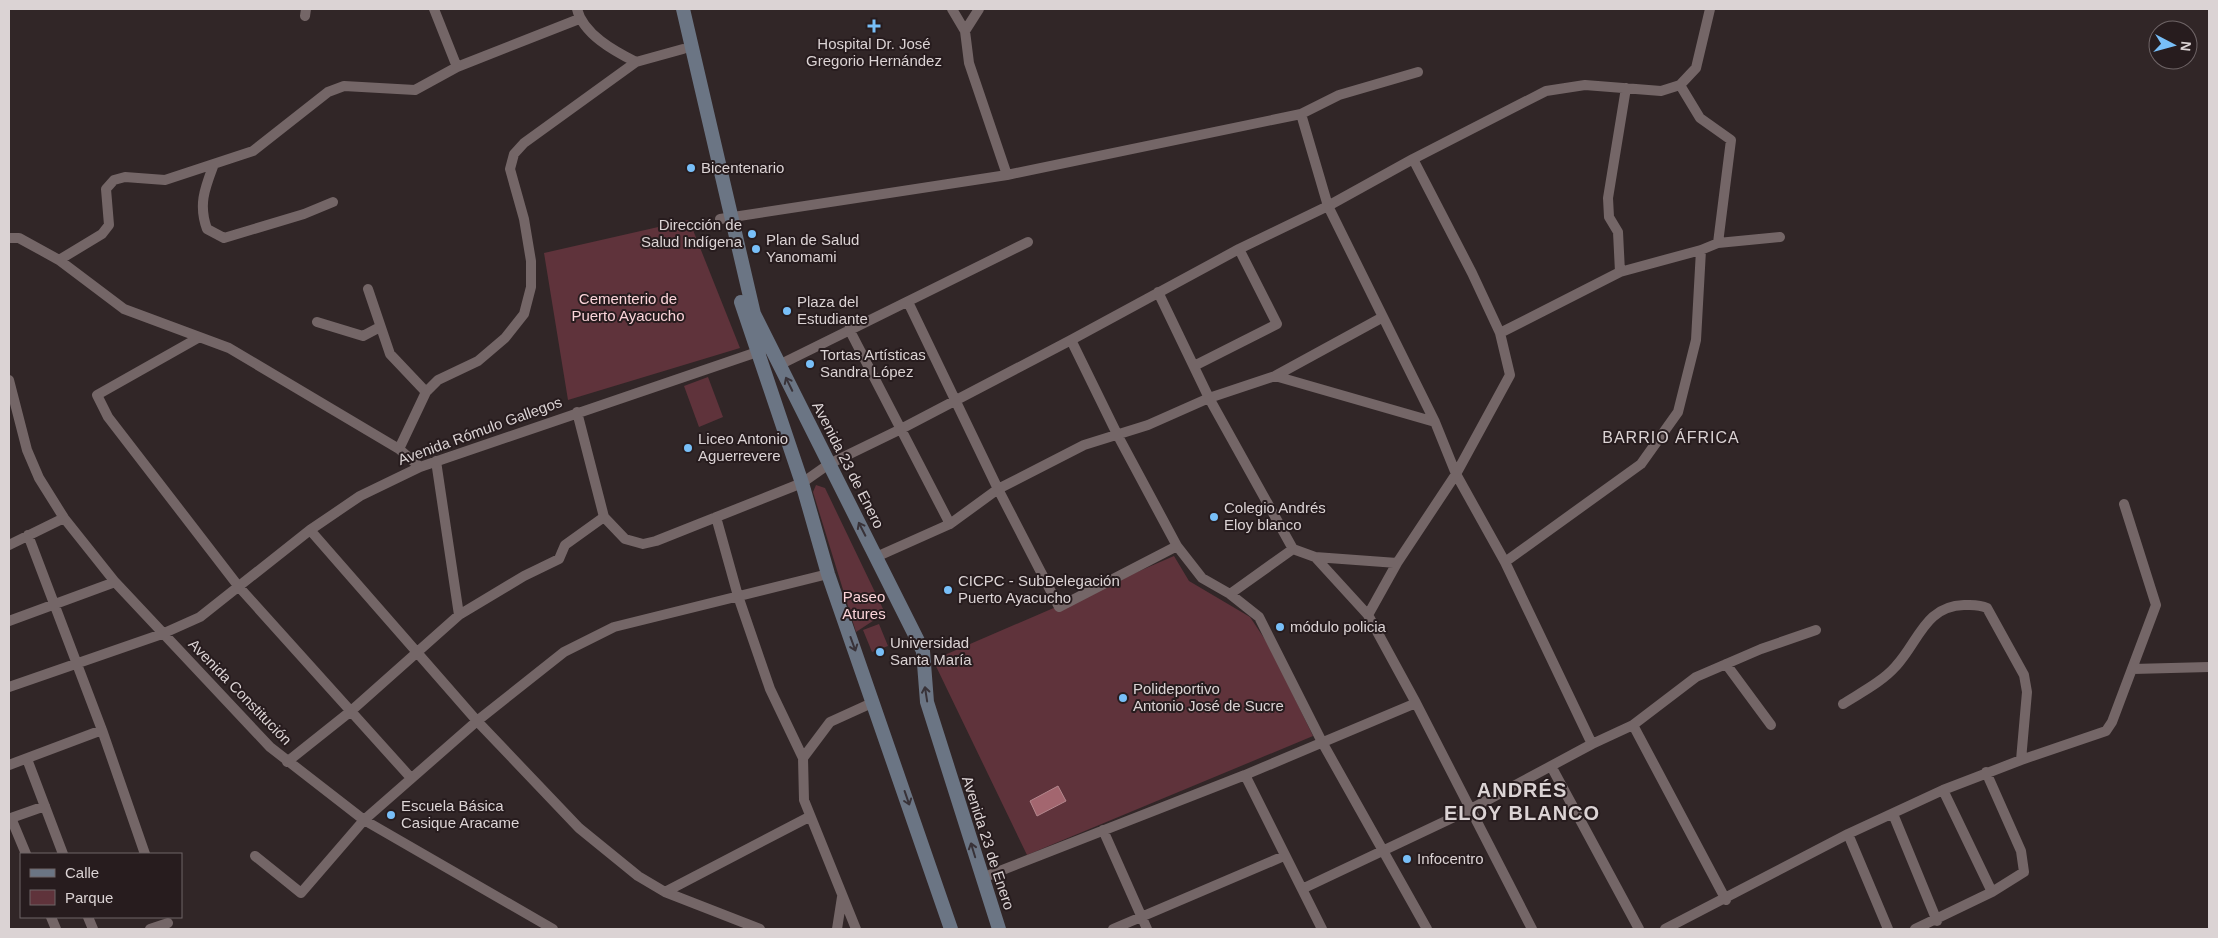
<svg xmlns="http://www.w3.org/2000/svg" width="2218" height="938" font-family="Helvetica,sans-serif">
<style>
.green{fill:#5f333b}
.water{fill:#a3666f;stroke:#b4878d}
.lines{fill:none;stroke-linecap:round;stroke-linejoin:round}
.minor{stroke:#746667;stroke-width:10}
.secondary{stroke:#6b7584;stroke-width:14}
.oneway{stroke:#383238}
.poi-dot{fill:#78bff8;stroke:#271c1e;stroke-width:2}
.labels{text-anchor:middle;stroke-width:4;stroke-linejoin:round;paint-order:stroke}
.poi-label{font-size:15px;fill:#dbd3d4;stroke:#271c1e;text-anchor:start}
.park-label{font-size:15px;fill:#fbd4d9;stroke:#271c1e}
.street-label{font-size:15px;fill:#dbd3d4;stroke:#271c1e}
.neighbourhood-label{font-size:16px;letter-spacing:1px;fill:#dbd3d4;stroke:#271c1e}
.district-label{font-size:20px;font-weight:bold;letter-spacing:1px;fill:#dbd3d4;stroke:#271c1e}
</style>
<rect width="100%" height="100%" fill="#312627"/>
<path class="green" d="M689,220L740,348L568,400L544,253Z
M708,377L723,417L699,427L684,386Z
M816,485L825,488L885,613L856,632L813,492Z
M1174,556L1189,581L1250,617L1270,647L1313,736L1027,855L933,660Z
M879,624L888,646L872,652L863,630Z"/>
<path class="water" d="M1058,786L1066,801L1037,816L1030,801Z"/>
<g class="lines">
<path class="minor" d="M434,9L457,67
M577,9C583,34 614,51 636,62
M952,9L965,31L969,63L1007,175
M305,16L306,9
M965,31L979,9
M1680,85L1700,118L1731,140L1718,243
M1301,114L1328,206L1435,422L1456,474L1505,562L1592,744
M214,164C205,188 198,204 207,229L224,238L304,214L333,202
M720,219L1007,175L1301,114L1339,95L1418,72
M9,238H19L59,260L124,309L229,348L399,449L420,467
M59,260L102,234L109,225L106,189L114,180L125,177L165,180L253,151L328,92L344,86L415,90L457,67L579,19
M1620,272L1618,232L1609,217L1608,198L1626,88
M368,289L390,354L426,392
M1158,292L1209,398L1293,549L1315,557L1397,563
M908,302L998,489L1059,607L1177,546
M317,322L363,336L380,327
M849,329L950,524
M1500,333L1620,272L1701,250L1718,243L1780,237
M198,338L97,395L108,417L239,587L411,778
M1071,340L1118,436L1177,546L1202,578L1230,594L1259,617L1322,742L1427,929
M779,365L1028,242
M1194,366L1277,324L1239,249
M1275,376L1435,422
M9,380L27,450L39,478L64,518L115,582L270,747L364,820L553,929
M577,412L604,517L625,539L643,544L656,541L802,483L829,464L899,430L1071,340L1239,249L1328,206L1413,159L1546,91L1585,85L1661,91L1680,85L1696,68L1710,9
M399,449L426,392L438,380L478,361L505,338L524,314L531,287V261L524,219L510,169L514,154L524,143L636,62L683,49
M436,461L459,615
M716,517L738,596L770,689L803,758
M310,530L477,721L579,828L638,876L665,892L760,929
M28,535L102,730L145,854
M9,545L64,518
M876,557L950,524L998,489L1084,445L1148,425L1209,398L1275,376L1383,317
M1315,557L1368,615L1416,703L1532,929
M1505,562L1641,464L1678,412L1696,340L1701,250
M1230,594L1293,549
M1368,615L1397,563L1456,474L1510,375L1500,333L1472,273L1413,159
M9,621L115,582
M1726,664L1771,725
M2133,669L2209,667
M9,687L162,634L200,617L310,530L360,496L420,467L763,350
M1843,704C1860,693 1882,682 1896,666C1919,641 1925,606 1964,605C1972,605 1979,604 1987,608L2024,675L2027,692L2021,760
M1633,725L1726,900
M27,759L63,854
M287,762L351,711L459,615L524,576L559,559L565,545L604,517
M9,765L102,730
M1551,766L1639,929
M1245,775L1322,929
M1943,790L1992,892
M1893,814L1937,921
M1103,830L1147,929
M1848,834L1888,929
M26,854L11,818L45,806
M255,856L301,893L364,820L477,721L564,652L614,627L828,574
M982,878L1245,775L1416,703
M1302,889L1469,810L1592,744L1633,725L1696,677L1761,649L1816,630
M665,892L809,817
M51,917L56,929
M88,917L93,929
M150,929L168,923
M837,929L842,897
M856,929L804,800L803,758L830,722L874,702
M1113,929L1284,856
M1665,929L1848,834L1943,790L2021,760L2106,731L2112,722L2156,605L2124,504
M1915,929L1992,892L2024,872L2021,851L1986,772"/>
<path class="secondary" d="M683,9L754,314L923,651L927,702L999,929
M741,302L802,483L828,574L951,929"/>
</g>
<defs><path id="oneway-shaft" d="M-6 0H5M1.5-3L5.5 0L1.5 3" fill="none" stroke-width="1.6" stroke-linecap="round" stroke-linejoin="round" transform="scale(1.25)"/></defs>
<g class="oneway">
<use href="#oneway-shaft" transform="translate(789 384) rotate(-116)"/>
<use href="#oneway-shaft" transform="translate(862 529) rotate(-117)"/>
<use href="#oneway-shaft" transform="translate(853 644) rotate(70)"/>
<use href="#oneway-shaft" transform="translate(926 694) rotate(-99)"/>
<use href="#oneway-shaft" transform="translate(907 798) rotate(71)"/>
<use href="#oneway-shaft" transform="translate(973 850) rotate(-107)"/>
</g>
<g class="poi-dot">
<path d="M871.5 18.5h5v5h5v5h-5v5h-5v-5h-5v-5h5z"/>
<circle cx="691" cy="168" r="5"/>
<circle cx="752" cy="234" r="5"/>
<circle cx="756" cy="249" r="5"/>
<circle cx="787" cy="311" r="5"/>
<circle cx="810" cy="364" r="5"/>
<circle cx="688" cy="448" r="5"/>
<circle cx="1214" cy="517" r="5"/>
<circle cx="948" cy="590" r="5"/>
<circle cx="1280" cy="627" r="5"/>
<circle cx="880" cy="652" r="5"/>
<circle cx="1123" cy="698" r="5"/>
<circle cx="391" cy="815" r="5"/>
<circle cx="1407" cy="859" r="5"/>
</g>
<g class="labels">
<g class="poi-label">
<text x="874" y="49" text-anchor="middle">Hospital Dr. José<tspan x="874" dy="17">Gregorio Hernández</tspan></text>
<text x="701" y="173">Bicentenario</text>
<text x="742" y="230" text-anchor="end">Dirección de<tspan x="742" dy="17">Salud Indígena</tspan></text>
<text x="766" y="245">Plan de Salud<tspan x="766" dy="17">Yanomami</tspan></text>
<text x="797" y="307">Plaza del<tspan x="797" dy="17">Estudiante</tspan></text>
<text x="820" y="360">Tortas Artísticas<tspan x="820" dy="17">Sandra López</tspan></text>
<text x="698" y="444">Liceo Antonio<tspan x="698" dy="17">Aguerrevere</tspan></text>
<text x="1224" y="513">Colegio Andrés<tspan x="1224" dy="17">Eloy blanco</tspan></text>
<text x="958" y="586">CICPC - SubDelegación<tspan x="958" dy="17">Puerto Ayacucho</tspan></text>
<text x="1290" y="632">módulo policia</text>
<text x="890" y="648">Universidad<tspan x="890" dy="17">Santa María</tspan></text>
<text x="1133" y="694">Polideportivo<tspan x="1133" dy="17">Antonio José de Sucre</tspan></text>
<text x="401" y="811">Escuela Básica<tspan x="401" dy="17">Casique Aracame</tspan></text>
<text x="1417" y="864">Infocentro</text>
</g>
<g class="park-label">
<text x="628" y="304">Cementerio de<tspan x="628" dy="17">Puerto Ayacucho</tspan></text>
<text x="864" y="602">Paseo<tspan x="864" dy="17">Atures</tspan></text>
</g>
<g class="street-label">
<text transform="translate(480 431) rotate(-20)" y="5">Avenida Rómulo Gallegos</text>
<text transform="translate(848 465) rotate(63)" y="5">Avenida 23 de Enero</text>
<text transform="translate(240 692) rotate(46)" y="5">Avenida Constitución</text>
<text transform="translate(988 843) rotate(72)" y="5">Avenida 23 de Enero</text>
</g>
<g class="neighbourhood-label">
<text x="1671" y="443">BARRIO ÁFRICA</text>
</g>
<g class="district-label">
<text x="1522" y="797">ANDRÉS<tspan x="1522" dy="23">ELOY BLANCO</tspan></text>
</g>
</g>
<rect width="2218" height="938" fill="none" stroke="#dbd3d4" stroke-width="20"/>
<rect x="20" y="853" width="162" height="65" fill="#271c1e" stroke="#6f6567"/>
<rect x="30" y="869" width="25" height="8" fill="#6b7584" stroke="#6f6567"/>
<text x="65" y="878" font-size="15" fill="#dbd3d4">Calle</text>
<rect x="30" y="890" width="25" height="15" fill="#5f333b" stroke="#6f6567"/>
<text x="65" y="903" font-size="15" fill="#dbd3d4">Parque</text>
<g transform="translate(2173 45) rotate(96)"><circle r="24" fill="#271c1e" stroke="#6f6567"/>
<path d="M0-4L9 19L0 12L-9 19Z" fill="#78bff8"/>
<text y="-8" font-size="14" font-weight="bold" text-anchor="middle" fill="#dbd3d4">N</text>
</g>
</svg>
